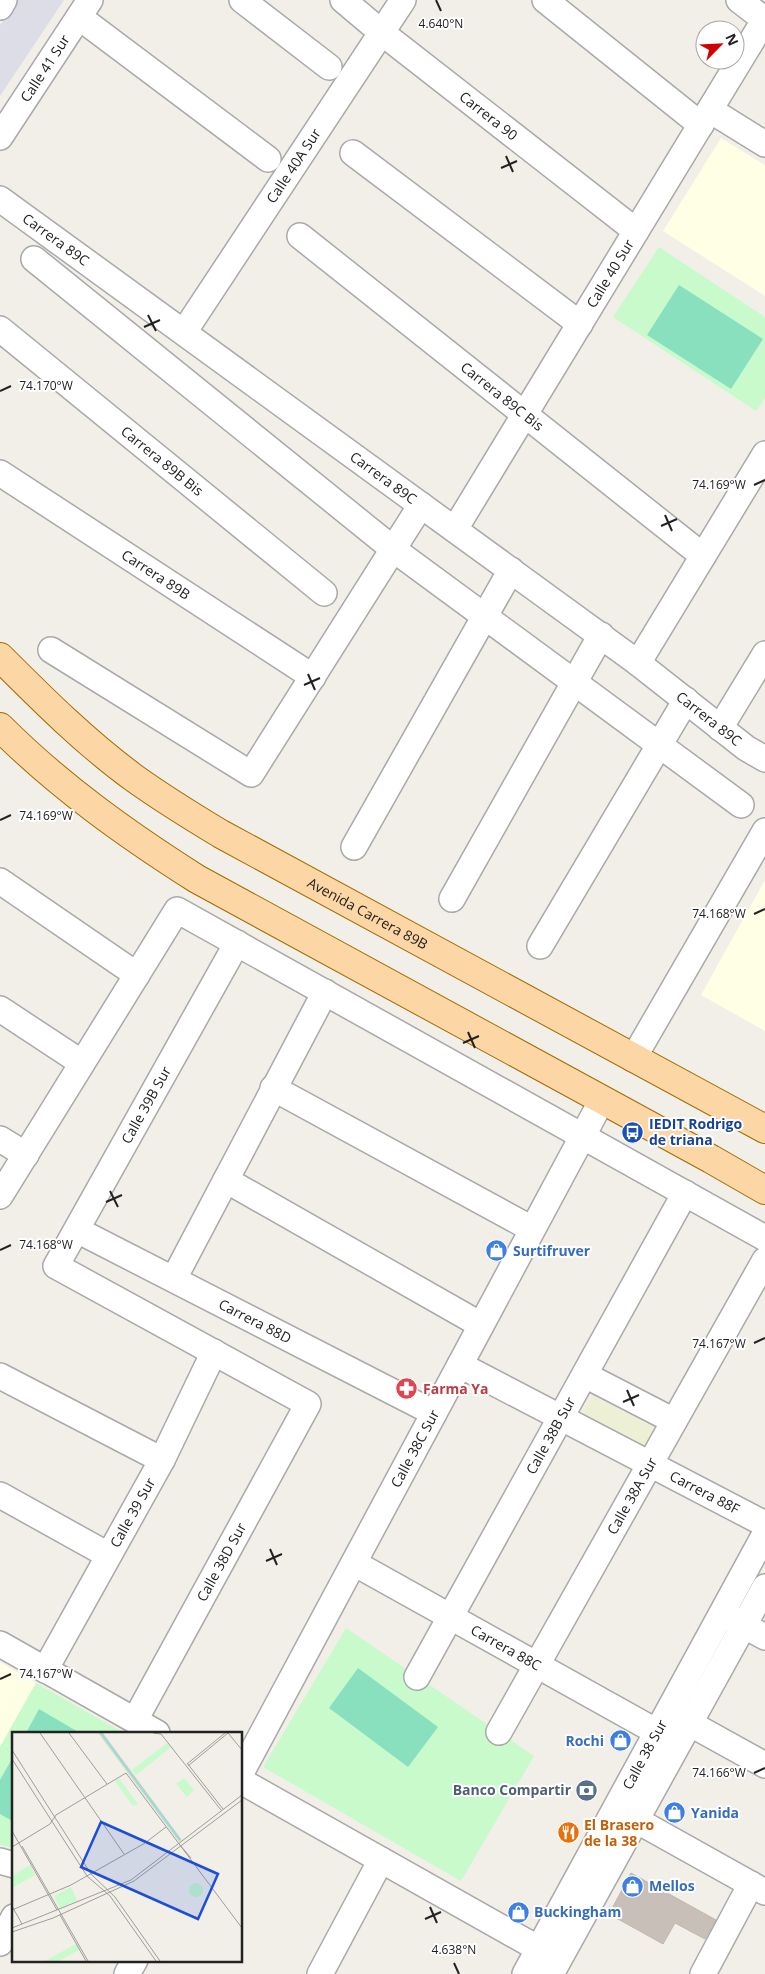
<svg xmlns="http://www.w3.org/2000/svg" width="765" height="1974" font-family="'Open Sans',sans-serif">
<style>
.education{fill:#ffffe5}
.farmland{fill:#eef0d5}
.park{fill:#c8facc}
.pitch{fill:#88e0be}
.plaza{fill:#dddde8}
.building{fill:#c7bfb8;stroke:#c4b6ab}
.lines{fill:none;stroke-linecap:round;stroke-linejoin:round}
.minor-casing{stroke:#a9a9a9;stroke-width:28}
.major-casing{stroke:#a06b00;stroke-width:30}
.minor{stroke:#fff;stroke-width:25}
.major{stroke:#fcd6a4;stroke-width:28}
.ticks{fill:none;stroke:#222;stroke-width:2}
.labels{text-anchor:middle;stroke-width:4;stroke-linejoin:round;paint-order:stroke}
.street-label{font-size:14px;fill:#222;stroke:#fff}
.transit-label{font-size:14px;font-weight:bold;fill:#164399;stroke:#fff;text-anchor:start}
.shop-label{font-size:14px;font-weight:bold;fill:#366cbe;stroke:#fff;text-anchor:start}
.health-label{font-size:14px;font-weight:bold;fill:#be3a42;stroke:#fff;text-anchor:start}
.service-label{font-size:14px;font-weight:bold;fill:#4e5e75;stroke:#fff;text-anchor:end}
.food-label{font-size:14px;font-weight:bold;fill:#c56008;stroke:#fff;text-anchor:start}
.inset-river{fill:none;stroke:#aad3df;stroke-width:2.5}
.inset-road{fill:none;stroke:#9f9d99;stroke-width:1}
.view{fill:#1d4ed8;fill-opacity:0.15;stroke:#1d4ed8;stroke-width:2.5}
.inset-edge{fill:none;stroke:#222;stroke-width:2.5}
.ticks-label{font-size:12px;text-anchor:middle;fill:#222;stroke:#fff;stroke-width:4;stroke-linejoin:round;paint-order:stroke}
</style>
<rect width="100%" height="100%" fill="#f2efe9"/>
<path class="education" d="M721,138L765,165V296L663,231Z
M765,880V1031L701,995Z
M0,1662L36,1683L0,1747Z"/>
<path class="farmland" d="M592,1395L664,1432L653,1454L581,1417Z"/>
<path class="park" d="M659,247L765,317V398L756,411L613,317Z
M346,1628L534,1756L461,1881L263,1767Z
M36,1683L124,1733H14V1848L0,1845V1747Z"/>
<path class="pitch" d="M679,285L763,339L731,389L647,335Z
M358,1668L438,1727L408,1767L329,1708Z
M39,1709L80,1733H26Z
M14,1755V1822L0,1814V1780Z"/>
<path class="plaza" d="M17,0H64L0,96V25Z"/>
<path class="building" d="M631,1873L716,1920L705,1939L675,1923L663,1944L609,1914Z"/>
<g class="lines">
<defs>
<g id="minor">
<path d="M242,0L329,67"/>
<path id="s1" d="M343,0L381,32L636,231"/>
<path d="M545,0L701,125"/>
<path d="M739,0L765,20"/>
<path d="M0,7L4,0"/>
<path d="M79,17L268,159"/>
<path d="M710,110L765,144"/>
<path id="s2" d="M0,137L90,0"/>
<path d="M353,153L580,324"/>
<path id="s3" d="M0,199L638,663L746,748L765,759"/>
<path id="s4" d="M300,236L703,556"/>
<path d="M34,259L393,549L741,805"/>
<path id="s5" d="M0,329L324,593"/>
<path id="s6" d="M184,332L403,0"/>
<path id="s7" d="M0,473L313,677"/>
<path id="s8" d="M455,529L765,19"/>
<path d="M51,650L251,774L421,505"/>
<path d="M638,663L765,454"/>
<path d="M720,728L765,654"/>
<path d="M354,847L511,570"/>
<path d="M0,881L137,975"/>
<path d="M452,899L601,635"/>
<path d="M540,946L686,700"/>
<path d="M0,1009L82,1063"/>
<path d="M633,1059L765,831"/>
<path d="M273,1088L532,1229"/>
<path d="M0,1139L26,1155"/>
<path d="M226,1180L481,1325"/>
<path d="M0,1196L177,910L765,1238"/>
<path id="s9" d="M77,1230L434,1413"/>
<path d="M179,1269L325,992"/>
<path id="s10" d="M460,1365L765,1524"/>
<path d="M585,1375L674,1421"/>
<path d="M0,1376L162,1460"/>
<path d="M0,1495L108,1555"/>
<path id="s11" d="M354,1563L657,1732"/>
<path d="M730,1618L765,1637"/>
<path d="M0,1644L157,1733"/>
<path id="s12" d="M45,1670L162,1460L214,1352"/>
<path id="s13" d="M417,1677L685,1193"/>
<path id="s14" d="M135,1720L308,1404L56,1266L237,943"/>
<path d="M689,1723L765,1765"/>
<path id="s15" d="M499,1732L765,1260"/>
<path id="s16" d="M241,1773L602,1100"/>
<path d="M241,1781L539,1949"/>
<path d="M636,1820L765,1892"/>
<path d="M0,1861L14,1865"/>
<path d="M0,1943L14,1917"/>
<path d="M127,1974L135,1960"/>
<path d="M320,1974L381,1860"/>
<path id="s17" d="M525,1974L765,1534"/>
<path d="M551,1974L765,1587"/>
<path d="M703,1974L751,1884"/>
</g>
<g id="major">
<path id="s18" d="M0,657C42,699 86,743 134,778C162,798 191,816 221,834L765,1129"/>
<path d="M0,727C59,786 126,834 197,879L711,1159L765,1190"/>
</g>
</defs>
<use href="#minor" class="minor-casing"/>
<use href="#major" class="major-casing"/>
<use href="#minor" class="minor"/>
<use href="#major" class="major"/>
</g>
<path class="ticks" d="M436,0L441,11M506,156L513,172M501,168L517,161M148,315L156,331M144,327L160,320M0,391L11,386M754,485L765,480M665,515L672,531M661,526L677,519M308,674L315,690M304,685L320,678M0,820L11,815M754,914L765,909M468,1032L475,1048M463,1043L479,1036M110,1191L118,1207M106,1202L122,1195M0,1250L11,1245M754,1343L765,1338M627,1390L634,1406M623,1402L639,1395M270,1549L277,1565M266,1561L282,1554M0,1679L11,1674M754,1773L765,1768M430,1907L437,1923M425,1919L441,1912M454,1963L459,1974"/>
<defs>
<symbol id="bus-disc" viewBox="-11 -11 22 22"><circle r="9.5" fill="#1a4fb4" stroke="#fff"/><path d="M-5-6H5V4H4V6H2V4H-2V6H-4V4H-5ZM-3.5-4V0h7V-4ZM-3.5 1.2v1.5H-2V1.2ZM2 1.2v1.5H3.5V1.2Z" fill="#fff"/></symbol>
<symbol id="shop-disc" viewBox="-11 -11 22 22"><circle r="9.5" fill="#3f7fe0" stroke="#fff"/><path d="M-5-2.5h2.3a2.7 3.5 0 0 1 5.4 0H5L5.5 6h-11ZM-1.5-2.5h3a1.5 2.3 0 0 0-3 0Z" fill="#fff"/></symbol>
<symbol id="pharmacy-disc" viewBox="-11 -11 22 22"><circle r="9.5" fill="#e0444e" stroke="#fff"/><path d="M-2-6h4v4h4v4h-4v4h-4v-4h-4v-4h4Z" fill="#fff"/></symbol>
<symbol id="bank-disc" viewBox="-11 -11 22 22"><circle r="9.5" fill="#5c6f8a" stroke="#fff"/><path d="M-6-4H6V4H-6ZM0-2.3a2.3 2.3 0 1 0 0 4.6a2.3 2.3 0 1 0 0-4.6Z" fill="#fff"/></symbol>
<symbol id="restaurant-disc" viewBox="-11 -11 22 22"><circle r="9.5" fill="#e8710a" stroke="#fff"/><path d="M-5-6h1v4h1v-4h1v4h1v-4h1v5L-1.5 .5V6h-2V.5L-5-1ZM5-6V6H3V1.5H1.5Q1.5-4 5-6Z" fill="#fff"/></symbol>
</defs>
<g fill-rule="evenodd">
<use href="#bus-disc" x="620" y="1120" width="25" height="25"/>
<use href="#shop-disc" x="484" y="1238" width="25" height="25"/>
<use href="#pharmacy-disc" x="394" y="1376" width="25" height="25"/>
<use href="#shop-disc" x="608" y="1728" width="25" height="25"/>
<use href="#bank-disc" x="574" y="1778" width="25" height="25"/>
<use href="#shop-disc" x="662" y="1800" width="25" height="25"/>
<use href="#restaurant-disc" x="556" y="1820" width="25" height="25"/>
<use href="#shop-disc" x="620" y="1874" width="25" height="25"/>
<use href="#shop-disc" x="506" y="1900" width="25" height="25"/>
</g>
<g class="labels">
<g class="street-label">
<text dy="5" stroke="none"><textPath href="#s2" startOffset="82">Calle 41 Sur</textPath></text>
<text dy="5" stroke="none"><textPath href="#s1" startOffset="186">Carrera 90</textPath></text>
<text dy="5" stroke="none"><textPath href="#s6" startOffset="199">Calle 40A Sur</textPath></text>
<text dy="5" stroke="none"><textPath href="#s3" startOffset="69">Carrera 89C</textPath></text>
<text dy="5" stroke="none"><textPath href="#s8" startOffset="299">Calle 40 Sur</textPath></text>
<text dy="5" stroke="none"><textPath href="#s4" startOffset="258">Carrera 89C Bis</textPath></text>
<text dy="5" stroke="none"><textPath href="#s5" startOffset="209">Carrera 89B Bis</textPath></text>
<text dy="5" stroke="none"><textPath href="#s3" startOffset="474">Carrera 89C</textPath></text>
<text dy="5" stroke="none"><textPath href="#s7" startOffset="186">Carrera 89B</textPath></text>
<text dy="5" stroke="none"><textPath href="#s3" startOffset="879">Carrera 89C</textPath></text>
<text dy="5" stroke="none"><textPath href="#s18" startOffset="451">Avenida Carrera 89B</textPath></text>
<text dy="5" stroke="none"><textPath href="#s14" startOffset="832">Calle 39B Sur</textPath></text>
<text dy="5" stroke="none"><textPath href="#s9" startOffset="200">Carrera 88D</textPath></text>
<text dy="5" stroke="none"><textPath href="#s13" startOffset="276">Calle 38B Sur</textPath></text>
<text dy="5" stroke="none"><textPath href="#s16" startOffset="368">Calle 38C Sur</textPath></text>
<text dy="5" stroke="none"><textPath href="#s10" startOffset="276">Carrera 88F</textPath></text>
<text dy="5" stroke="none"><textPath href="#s15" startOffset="271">Calle 38A Sur</textPath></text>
<text dy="5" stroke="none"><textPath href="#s12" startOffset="180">Calle 39 Sur</textPath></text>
<text dy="5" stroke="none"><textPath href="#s14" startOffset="180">Calle 38D Sur</textPath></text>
<text dy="5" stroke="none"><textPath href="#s11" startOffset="174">Carrera 88C</textPath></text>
<text dy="5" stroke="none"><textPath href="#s17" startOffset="250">Calle 38 Sur</textPath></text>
</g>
<g class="transit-label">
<text x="649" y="1129">IEDIT Rodrigo<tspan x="649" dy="16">de triana</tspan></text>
</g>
<g class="shop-label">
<text x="513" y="1256">Surtifruver</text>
<text x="604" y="1746" text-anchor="end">Rochi</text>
<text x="691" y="1818">Yanida</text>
<text x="649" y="1891">Mellos</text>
<text x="534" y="1917">Buckingham</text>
</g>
<g class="health-label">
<text x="423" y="1394">Farma Ya</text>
</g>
<g class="service-label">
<text x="571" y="1795">Banco Compartir</text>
</g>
<g class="food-label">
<text x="584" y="1830">El Brasero<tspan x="584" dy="16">de la 38</tspan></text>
</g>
</g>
<g transform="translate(12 1732)">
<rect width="230" height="230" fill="#f2efe9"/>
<path d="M86,1H91L170,108L167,110Z" fill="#cdebb0"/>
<path d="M155,11L159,15L124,43L120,38ZM107,46L126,72L121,74L103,49ZM172,46L182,58L175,65L164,52ZM18,133L23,143L0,156V144ZM177 158a7 7 0 1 1 14 0a7 7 0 1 1-14 0ZM59,155L65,168L48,176L42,164ZM64,212L67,218L47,229H33Z" fill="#c8facc"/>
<path class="inset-river" d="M89,1L168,108"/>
<path class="inset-road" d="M28,1L112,122M57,1L95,52M141,1L149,2L209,78M216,1L230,18M0,18L79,142L103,165L148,229M0,27L75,144L98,164L144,229M175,31L211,77M175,32L213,1M176,34L216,1M0,99L45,178M168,113L179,126M10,114L76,229M0,115L38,92L44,83L114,41L230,196M0,174L10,192M0,178L59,153L133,111L154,95M48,183L74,229M0,196L119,148L230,63M0,200L41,186L122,149L230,68"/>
<path class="view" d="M89,90L206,142L186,187L69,135Z"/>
<rect width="230" height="230" class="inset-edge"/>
</g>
<g class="ticks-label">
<text x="441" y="28">4.640°N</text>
<text x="46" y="390">74.170°W</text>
<text x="719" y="489">74.169°W</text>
<text x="46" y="820">74.169°W</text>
<text x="719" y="918">74.168°W</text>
<text x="46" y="1249">74.168°W</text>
<text x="719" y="1348">74.167°W</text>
<text x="46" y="1678">74.167°W</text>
<text x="719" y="1777">74.166°W</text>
<text x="454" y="1954">4.638°N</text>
</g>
<g transform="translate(720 45) rotate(66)"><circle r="24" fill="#ffffff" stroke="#a7a7a7"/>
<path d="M0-4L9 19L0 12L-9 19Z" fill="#d40000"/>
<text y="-8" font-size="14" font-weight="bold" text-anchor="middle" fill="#222222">N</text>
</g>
</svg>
